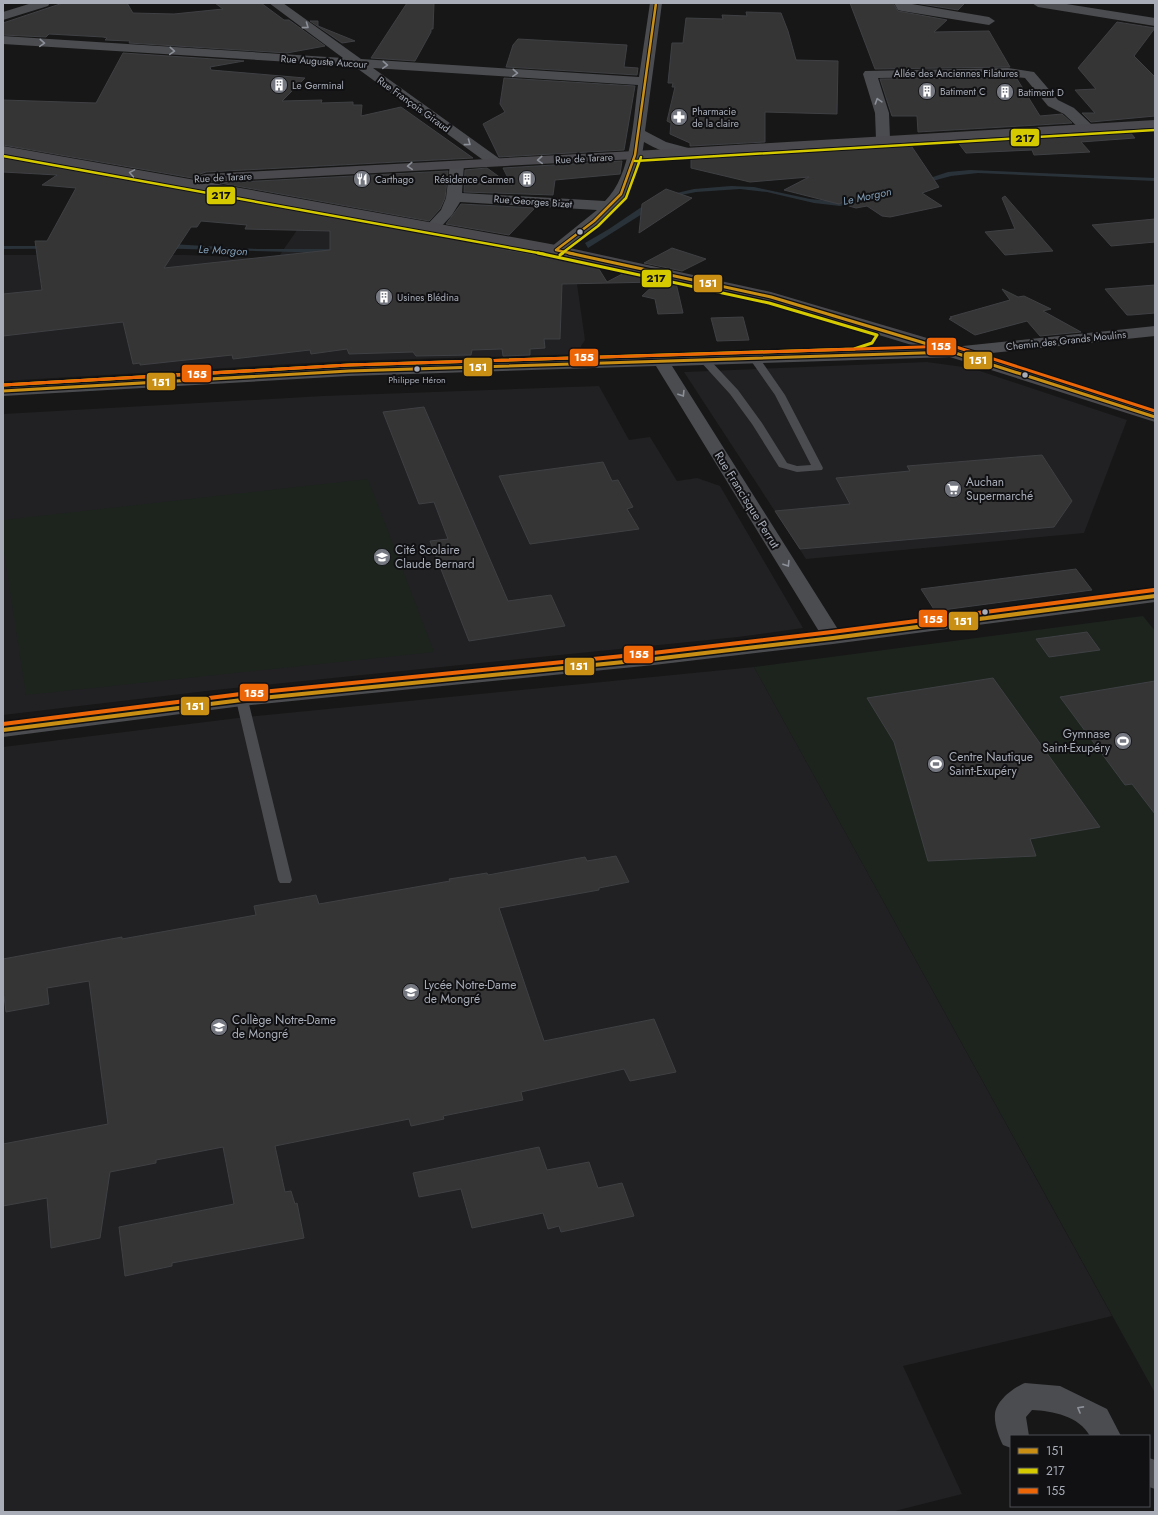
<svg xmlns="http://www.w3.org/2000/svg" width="1158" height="1515" font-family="Jost,sans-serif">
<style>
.built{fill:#212123}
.green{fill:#1d241e}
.water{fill:#2a3239}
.building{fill:#353536;stroke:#3f4043;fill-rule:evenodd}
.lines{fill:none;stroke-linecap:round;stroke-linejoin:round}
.service{fill:#4b4c50;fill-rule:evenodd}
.minor{fill:#4b4c50;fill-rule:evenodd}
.tertiary{fill:#4b4c50;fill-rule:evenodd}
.secondary{fill:#4a4a4e;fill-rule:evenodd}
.bus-1-far2-casing{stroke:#111113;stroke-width:4.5}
.bus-1-far1-casing{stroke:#111113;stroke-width:5.5}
.bus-1-casing{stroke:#111113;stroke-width:7}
.bus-2-far1-casing{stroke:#111113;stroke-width:4.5}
.bus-2-casing{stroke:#111113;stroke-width:5.5}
.bus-3-far1-casing{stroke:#111113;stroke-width:5.5}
.bus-3-casing{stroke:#111113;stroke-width:7}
.bus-1-far2{stroke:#c98f15;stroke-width:2.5}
.bus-1-far1{stroke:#c98f15;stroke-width:3}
.bus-1{stroke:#c98f15;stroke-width:4}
.bus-2-far1{stroke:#d5c900;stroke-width:2.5}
.bus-2{stroke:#d5c900;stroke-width:3}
.bus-3-far1{stroke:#ec6608;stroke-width:3}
.bus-3{stroke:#ec6608;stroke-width:4}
.oneway{stroke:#8c9099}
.oneway2{stroke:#8c8f98}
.bus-dot{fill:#a8adb8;stroke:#111113;stroke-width:1.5}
.labels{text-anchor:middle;stroke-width:4;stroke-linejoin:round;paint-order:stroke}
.far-bus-label{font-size:9px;fill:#a8adb8;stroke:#111113}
.far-street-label{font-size:10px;fill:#a8adb8;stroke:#111113}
.far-poi-label{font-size:10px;fill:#a8adb8;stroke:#111113;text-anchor:start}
.far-water-label{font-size:11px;font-style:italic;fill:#7f9bb3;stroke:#111113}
.poi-label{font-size:12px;fill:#a8adb8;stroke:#111113;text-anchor:start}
.street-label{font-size:12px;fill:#a8adb8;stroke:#111113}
.line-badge{stroke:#111113;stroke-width:1.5}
.badge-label{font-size:11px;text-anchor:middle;font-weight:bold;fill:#fff}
.pale-badge-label{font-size:11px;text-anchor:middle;font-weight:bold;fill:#111}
</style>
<rect width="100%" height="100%" fill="#171717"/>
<path class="built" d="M308,214L553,258L529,284H577L585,340L581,346L582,354L345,361L3,381V255H186L277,259Z
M927,362L971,368L1127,420L1084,533L806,559L684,372Z
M599,386L629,440L650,437L677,481L697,478L720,486L803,628L738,637L215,690L3,715V414L323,396Z
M754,667L1112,1316L903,1366L962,1494L891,1512H3V747L246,717Z"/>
<path class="green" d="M368,479L434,652L26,695L3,546V520Z
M1143,616L1155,631V1393L754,667Z"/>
<path class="water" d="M970,170L1155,178V181L978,173L951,176L840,206L814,203L767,192L740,189L696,192L676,196L650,209L588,248L585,243L609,229L646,204L668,195L694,189L731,186L754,187L810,199L831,201L924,180L948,172Z
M137,242L258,249H345L330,253L150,248L3,249V246H46Z"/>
<path class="building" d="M63,3H127L133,13L174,14L223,9L215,3H261L284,20H289L325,46L287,53L129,43L130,41L105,40L107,38L103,37L49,34L46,37L3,35V23Z
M407,3H434L433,29H431V32L415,61L371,58Z
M850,3H893L898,11L947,20L934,32L989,31L1010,67L875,69Z
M915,3H965L958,10Z
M746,12L781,13L788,31L796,60L838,61L837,114L765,112V142L690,146V143L670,134L671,123L667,121L675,87H672L673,83H668L672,43H683L686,18L723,19L722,15L747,16Z
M310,21H318V26L355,41L342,43Z
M1117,22L1155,28L1134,56L1155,77V116L1091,122L1082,113H1095L1075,90L1096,89L1078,68Z
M518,39L627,45L624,67L638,68L637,75L506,67L513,45Z
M123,53L244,61L210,67L211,70L305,78L282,101L322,100L321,103L353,102V105H362L361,116L401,107L473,158L206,172L200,174L198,179L3,145V100L96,103Z
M504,78L635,86L624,150L499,157L483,124L505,112L500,104Z
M1008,78L1017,79L1040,116L1062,114L1072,123L918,132L917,116H892L880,79Z
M1129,131L1135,138L1081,142L1090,152L1034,155L1032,150L966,153L957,141Z
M910,144L939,187L922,193L942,206L890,217L882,216L867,206L856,208L849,206L843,202L839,204L784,190L809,177L750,182L691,168V157Z
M3,156L498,246L496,248L569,261L572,260L597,266L607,282L626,272L676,283L683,313L658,314L655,299L642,296L657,282L562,284L560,339H544L545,348L530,349V355L503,356L502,349L472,350L471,355L416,356L413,352L349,354L347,349L311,354L310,350L233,359L232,355L140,365V363L133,364L123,322L3,336V294L42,290L35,241H47L76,188L42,185L57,175L3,172ZM201,221L247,225L245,229L330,231V250L164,268L191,227H197Z
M622,161L620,174L555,180L553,195L464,192L465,170L487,168L512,186L503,168Z
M448,171L445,198L440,209L429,221L220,183Z
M666,189L692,198L639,233L642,204Z
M1005,196L1053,251L1005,255L985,232L1015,229L1002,198Z
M461,204L535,208L509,235L446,224Z
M1155,219V242L1111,246L1092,225Z
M672,248L706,259L682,271L644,263Z
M1155,285V313L1131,315H1127L1105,289Z
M1002,289L1018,297L1024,296L1051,309L1043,311L1081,332L1040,336L1027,321L975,335L949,319L952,318L950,317L1010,300Z
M743,317L749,340L717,341L711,318Z
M424,407L508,601L551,595L565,626L469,641L430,541L448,539L434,502L419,504L383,412Z
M1042,455L1072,501L1054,527L800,549L775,511L850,504L836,478L910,471L907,466Z
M603,462L612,481L618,480L633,507L627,509L639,529L530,544L499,476Z
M1076,569L1092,590L935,611L921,589Z
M1087,632L1100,650L1049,657L1036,639Z
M993,678L1100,827L1030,839L1036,856L928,861L894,742L867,698Z
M1155,681V814L1132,784L1125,785L1060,697Z
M616,856L629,882L599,888V890L499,908L544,1041L654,1019L676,1072L630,1081L624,1069L521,1092L523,1100L443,1116L444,1119L411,1126L409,1119L275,1146L285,1192L291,1191L295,1204L297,1203L304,1238L172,1263V1266L125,1276L119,1227L234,1204L223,1147L156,1160V1163L110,1172L100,1238L51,1248L47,1198L3,1206V1144L108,1124L89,981L47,988L49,1004L6,1012L4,996H3V959L122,937V939L256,915L254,906L316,895L319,904L450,881L449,879L487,873L488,875L585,857L587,861Z
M539,1147L547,1170L589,1162L598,1188L622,1183L634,1216L561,1232L559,1226L548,1229L543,1213L472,1228L461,1189L419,1197L413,1173Z"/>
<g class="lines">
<path class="service" d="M754,355L758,356L785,395L823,468L822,470L797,472L779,467L752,424L730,394L699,360L700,358H708L738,390L762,423L787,463L797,466L811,465L775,395L749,358Z
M242,696L248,700L292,880L290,883H280L278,880L236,700Z"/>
<path class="minor" d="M32,3H50L48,6L3,20V12Z
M269,3H283L361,59L639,77L650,3H662L645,131L666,142L692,149L694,152L692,155C678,159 656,149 644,142C642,158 636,182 628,195C616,214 581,238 561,253H551L548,250L551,247L597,210L460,202L452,215L438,230H428L425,227L441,210L446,198L450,164L452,161H462L464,164L462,193L605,201C632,175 633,120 638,85L373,68L500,159L502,162L500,165H490L354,66L3,44V36L343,58Z
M894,3H906L989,17L995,21L989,25L902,11L898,10Z
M1032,3H1060L1155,18V26L1038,7Z
M1008,68L1034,72L1058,100L1074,108L1092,125L1094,128L1092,131H1082L1064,114L1048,106L1025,78L1008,76L878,78L889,113L890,139L888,142H878L876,139L875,113L863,74L865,71Z
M1025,1383L1060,1386L1107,1409L1121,1436H1090C1079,1416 1053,1411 1032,1410L1026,1417L1029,1436H1011V1448L1003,1445C999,1437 994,1424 995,1414C996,1401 1014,1387 1025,1383Z
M1149,1458L1155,1460V1489L1149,1487Z"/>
<path class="tertiary" d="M1155,326V336L953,357L672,366L839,631L1155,590V602L833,644L654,665L242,706L3,737V723L242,694L654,653L820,633L656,366L349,376L3,396V386L349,366L953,347Z"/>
<path class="secondary" d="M1155,120V128L635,159L207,182L556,245L771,292L927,338L1155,411V422L915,346L767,301L556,255L3,154V146L201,181L199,178L201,175L206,174L635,151Z"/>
<defs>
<path id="bus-1-far2" d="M556,250L574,254
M556,250L594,221L621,194L635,155L656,3"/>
<path id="bus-1-far1" d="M569,253L771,297L921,342L1155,417
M3,391L349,371L953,352"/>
<path id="bus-1" d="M3,730L242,700L654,659L833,638L1155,596"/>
<path id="bus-2-far1" d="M3,156L544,254
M635,161L1155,130
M561,254L598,226L626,198L641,157"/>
<path id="bus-2" d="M560,255L563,253
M3,385L349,365L854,349L872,343L877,335L769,303L538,253"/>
<path id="bus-3-far1" d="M3,385L349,365L953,346L1155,411"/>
<path id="bus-3" d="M3,724L241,694L653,653L832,632L1154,590"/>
</defs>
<use href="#bus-1-far2" class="bus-1-far2-casing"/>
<use href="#bus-1-far1" class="bus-1-far1-casing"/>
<use href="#bus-1" class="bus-1-casing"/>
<use href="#bus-2-far1" class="bus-2-far1-casing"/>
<use href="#bus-2" class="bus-2-casing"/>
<use href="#bus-3-far1" class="bus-3-far1-casing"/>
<use href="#bus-3" class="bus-3-casing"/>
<use href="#bus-1-far2" class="bus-1-far2"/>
<use href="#bus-1-far1" class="bus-1-far1"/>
<use href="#bus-1" class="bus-1"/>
<use href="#bus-2-far1" class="bus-2-far1"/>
<use href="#bus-2" class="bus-2"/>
<use href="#bus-3-far1" class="bus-3-far1"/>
<use href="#bus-3" class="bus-3"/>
</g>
<defs><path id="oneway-chevron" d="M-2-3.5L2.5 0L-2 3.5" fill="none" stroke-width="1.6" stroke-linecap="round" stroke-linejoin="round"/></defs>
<g class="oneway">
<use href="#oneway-chevron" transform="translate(306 26) rotate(36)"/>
<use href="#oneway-chevron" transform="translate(42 43) rotate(4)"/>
<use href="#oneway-chevron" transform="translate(172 51) rotate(4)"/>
<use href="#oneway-chevron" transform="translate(385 65) rotate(4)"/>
<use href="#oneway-chevron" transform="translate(515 73) rotate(4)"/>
<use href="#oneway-chevron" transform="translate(878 101) rotate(-108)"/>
<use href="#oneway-chevron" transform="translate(468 143) rotate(36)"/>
<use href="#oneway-chevron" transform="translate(682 394) rotate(58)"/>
<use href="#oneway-chevron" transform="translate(787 564) rotate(58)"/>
<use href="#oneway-chevron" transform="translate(1080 1409) rotate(-151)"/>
</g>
<g class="oneway2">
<use href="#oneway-chevron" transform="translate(540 160) rotate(177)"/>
<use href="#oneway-chevron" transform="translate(410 166) rotate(177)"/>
<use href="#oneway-chevron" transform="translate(132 173) rotate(-170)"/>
</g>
<defs>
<symbol id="building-disc" viewBox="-11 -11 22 22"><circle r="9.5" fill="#757880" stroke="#111113"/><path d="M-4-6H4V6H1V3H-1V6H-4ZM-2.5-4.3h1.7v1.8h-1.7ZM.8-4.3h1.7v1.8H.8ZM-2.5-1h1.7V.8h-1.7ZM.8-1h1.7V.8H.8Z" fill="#fff"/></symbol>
<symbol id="pharmacy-disc" viewBox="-11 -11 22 22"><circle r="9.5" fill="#757880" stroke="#111113"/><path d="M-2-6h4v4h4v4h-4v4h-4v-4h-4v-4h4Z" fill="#fff"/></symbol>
<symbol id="restaurant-disc" viewBox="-11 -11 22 22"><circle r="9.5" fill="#757880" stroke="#111113"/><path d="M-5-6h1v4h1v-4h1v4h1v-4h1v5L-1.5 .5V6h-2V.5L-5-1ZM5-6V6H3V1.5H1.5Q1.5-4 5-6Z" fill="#fff"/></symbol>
<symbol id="supermarket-disc" viewBox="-11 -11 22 22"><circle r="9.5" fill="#757880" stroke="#111113"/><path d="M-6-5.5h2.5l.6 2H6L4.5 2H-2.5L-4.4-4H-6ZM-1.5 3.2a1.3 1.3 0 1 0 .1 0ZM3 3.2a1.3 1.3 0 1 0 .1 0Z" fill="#fff"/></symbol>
<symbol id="school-disc" viewBox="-11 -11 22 22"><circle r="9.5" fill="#757880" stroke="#111113"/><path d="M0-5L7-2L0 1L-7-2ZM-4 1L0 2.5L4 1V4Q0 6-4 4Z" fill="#fff"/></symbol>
<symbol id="stadium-disc" viewBox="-11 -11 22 22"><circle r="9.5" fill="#757880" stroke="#111113"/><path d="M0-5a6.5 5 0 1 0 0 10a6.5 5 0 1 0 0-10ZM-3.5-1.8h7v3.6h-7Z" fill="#fff"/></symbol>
</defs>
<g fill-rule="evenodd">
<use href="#building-disc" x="269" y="75" width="20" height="20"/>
<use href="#building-disc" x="917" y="81" width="20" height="20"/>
<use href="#building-disc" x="995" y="82" width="20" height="20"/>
<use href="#pharmacy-disc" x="669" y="107" width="20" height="20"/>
<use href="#restaurant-disc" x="352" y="169" width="20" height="20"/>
<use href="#building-disc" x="517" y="169" width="20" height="20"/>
<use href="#building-disc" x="374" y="287" width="20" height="20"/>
<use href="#supermarket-disc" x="943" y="479" width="20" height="20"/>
<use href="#school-disc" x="372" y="547" width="20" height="20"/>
<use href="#stadium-disc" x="1113" y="731" width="20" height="20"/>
<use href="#stadium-disc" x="926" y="754" width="20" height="20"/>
<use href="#school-disc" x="401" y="982" width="20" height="20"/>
<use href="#school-disc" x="209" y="1017" width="20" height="20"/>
</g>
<g class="bus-dot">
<circle cx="580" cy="232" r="3.5"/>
<circle cx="417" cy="369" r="3.5"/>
<circle cx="1025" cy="375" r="3.5"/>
<circle cx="985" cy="612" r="3.5"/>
</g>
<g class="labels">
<g class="far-bus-label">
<text x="417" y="383">Philippe Héron</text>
</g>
<g class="far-street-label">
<text transform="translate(324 61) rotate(4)" y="4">Rue Auguste Aucour</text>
<text x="956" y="77">Allée des Anciennes Filatures</text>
<text transform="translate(414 104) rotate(36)" y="4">Rue François Giraud</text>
<text transform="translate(584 158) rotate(-3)" y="4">Rue de Tarare</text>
<text transform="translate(223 177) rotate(-3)" y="4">Rue de Tarare</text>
<text transform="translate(533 201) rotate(4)" y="4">Rue Georges Bizet</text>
<text transform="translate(1066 340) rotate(-6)" y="4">Chemin des Grands Moulins</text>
</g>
<g class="far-poi-label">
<text x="292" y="89">Le Germinal</text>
<text x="940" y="95">Batiment C</text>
<text x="1018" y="96">Batiment D</text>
<text x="692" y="115">Pharmacie<tspan x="692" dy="12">de la claire</tspan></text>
<text x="375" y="183">Carthago</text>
<text x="514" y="183" text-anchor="end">Résidence Carmen</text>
<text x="397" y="301">Usines Blédina</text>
</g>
<g class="far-water-label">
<text transform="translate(867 196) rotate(-12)" y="4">Le Morgon</text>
<text transform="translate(223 250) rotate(3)" y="4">Le Morgon</text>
</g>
<g class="poi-label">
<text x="966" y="486">Auchan<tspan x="966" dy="14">Supermarché</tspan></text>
<text x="395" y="554">Cité Scolaire<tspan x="395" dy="14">Claude Bernard</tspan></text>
<text x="1110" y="738" text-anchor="end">Gymnase<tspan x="1110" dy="14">Saint-Exupéry</tspan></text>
<text x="949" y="761">Centre Nautique<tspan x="949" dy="14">Saint-Exupéry</tspan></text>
<text x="424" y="989">Lycée Notre-Dame<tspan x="424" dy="14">de Mongré</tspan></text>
<text x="232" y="1024">Collège Notre-Dame<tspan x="232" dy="14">de Mongré</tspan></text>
</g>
<g class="street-label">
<text transform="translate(747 500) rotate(58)" y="4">Rue Francisque Perrut</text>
</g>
</g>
<g class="line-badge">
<rect x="1010" y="128" width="30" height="19" rx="4" fill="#d5c900"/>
<rect x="206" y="186" width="30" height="19" rx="4" fill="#d5c900"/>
<rect x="641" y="269" width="31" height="19" rx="4" fill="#d5c900"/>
<rect x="693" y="274" width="30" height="19" rx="4" fill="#c98f15"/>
<rect x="926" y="337" width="31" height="19" rx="4" fill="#ec6608"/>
<rect x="569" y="348" width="30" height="19" rx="4" fill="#ec6608"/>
<rect x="963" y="351" width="30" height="19" rx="4" fill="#c98f15"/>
<rect x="463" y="357" width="30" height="20" rx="4" fill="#c98f15"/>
<rect x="181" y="364" width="31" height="19" rx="4" fill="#ec6608"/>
<rect x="146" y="372" width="30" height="19" rx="4" fill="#c98f15"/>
<rect x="918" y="609" width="30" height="19" rx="4" fill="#ec6608"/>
<rect x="948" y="611" width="31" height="20" rx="4" fill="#c98f15"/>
<rect x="623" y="645" width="31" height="19" rx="4" fill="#ec6608"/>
<rect x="564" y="657" width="31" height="19" rx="4" fill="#c98f15"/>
<rect x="239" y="683" width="30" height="19" rx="4" fill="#ec6608"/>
<rect x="180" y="696" width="30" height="20" rx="4" fill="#c98f15"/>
</g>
<g class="badge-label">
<text x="708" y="287">151</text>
<text x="941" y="350">155</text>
<text x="584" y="361">155</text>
<text x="978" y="364">151</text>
<text x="478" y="371">151</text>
<text x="197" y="378">155</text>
<text x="161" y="386">151</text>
<text x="933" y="623">155</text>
<text x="963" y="625">151</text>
<text x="639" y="658">155</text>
<text x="579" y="670">151</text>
<text x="254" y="697">155</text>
<text x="195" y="710">151</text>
</g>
<g class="pale-badge-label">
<text x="1025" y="142">217</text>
<text x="221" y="199">217</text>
<text x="656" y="282">217</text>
</g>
<rect width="1158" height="1515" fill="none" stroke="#a8adb8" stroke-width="8"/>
<rect x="1010" y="1435" width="140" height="72" fill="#111113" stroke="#4d4f55"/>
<rect x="1018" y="1448" width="20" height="6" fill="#c98f15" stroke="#4d4f55"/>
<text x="1046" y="1455" font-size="12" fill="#a8adb8">151</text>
<rect x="1018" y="1468" width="20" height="6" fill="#d5c900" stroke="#4d4f55"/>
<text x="1046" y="1475" font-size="12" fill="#a8adb8">217</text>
<rect x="1018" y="1488" width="20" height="6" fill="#ec6608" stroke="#4d4f55"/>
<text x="1046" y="1495" font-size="12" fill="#a8adb8">155</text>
</svg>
